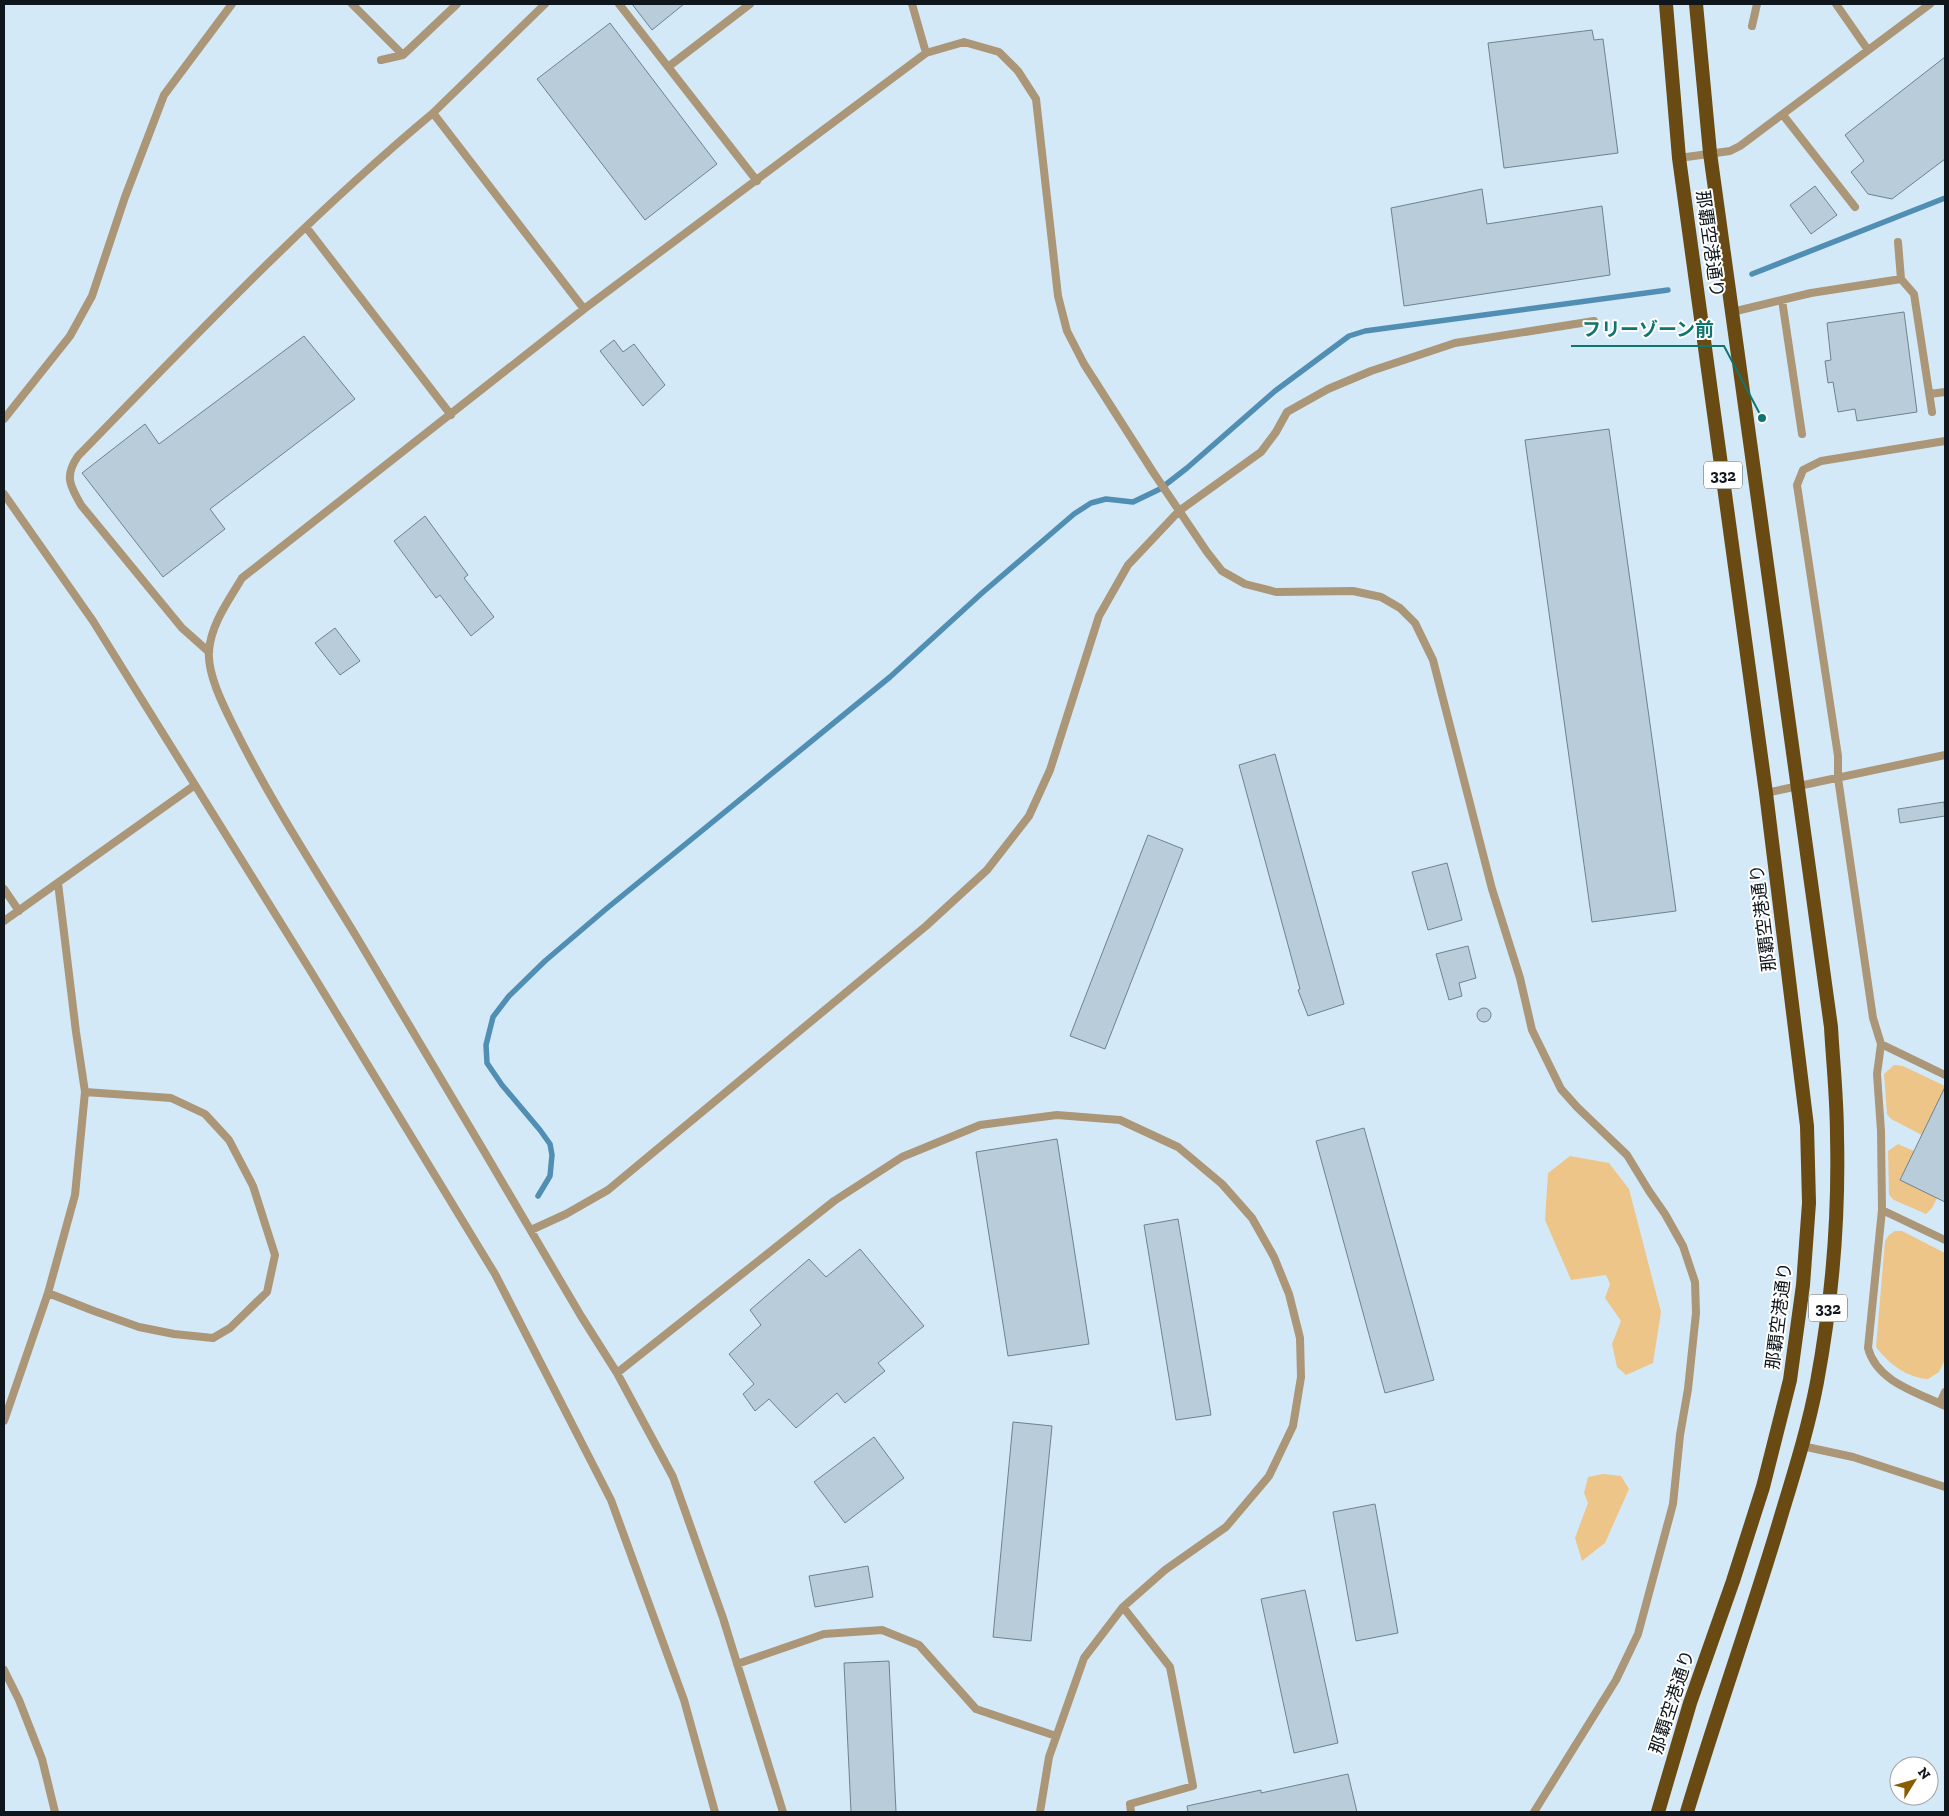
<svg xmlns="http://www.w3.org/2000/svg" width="1949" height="1816" font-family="'Zilla Slab','Noto Sans JP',serif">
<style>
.green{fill:#edc589}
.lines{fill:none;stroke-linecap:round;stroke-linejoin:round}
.stream{stroke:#508fb3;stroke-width:5.5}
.building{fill:#b8ccda;stroke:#6e828e}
.service{stroke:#ab9677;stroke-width:8}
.trunk{stroke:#684a12;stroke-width:14}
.labels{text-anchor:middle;stroke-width:4;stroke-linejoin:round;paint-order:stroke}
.shield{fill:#fff;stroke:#585d60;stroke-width:1}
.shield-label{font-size:16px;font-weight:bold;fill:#10171c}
.street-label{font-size:18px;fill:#10171c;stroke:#fff}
.leader{fill:none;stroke:#0f766e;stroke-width:2}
.callout-dot{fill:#0f766e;stroke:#fff;stroke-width:2}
.callout-label{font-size:19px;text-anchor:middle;font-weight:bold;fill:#0f766e;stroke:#fff;stroke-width:4;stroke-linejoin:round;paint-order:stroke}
</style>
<rect width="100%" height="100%" fill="#d4e9f7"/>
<path class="green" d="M1894,1065L1903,1066L1945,1086V1110L1936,1106L1922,1135L1891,1119L1887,1114L1884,1074Z
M1898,1144L1914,1151L1900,1179L1937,1198L1932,1208L1926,1214L1894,1200L1889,1195L1888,1151Z
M1570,1156L1609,1163L1629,1189L1661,1312L1653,1363L1626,1375L1617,1367L1612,1344L1621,1321L1605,1298L1610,1284L1606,1275L1571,1280L1545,1220L1548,1173Z
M1895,1231H1902L1945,1253V1360L1939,1372L1928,1379C1907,1378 1888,1363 1876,1347L1885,1241L1889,1235Z
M1603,1474L1621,1476L1629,1489L1605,1543L1582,1561L1575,1538L1588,1503L1584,1493L1588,1477Z"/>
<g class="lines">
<path class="stream" d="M1752,274L1945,198
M538,1196L550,1176L552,1155L550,1144L540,1130L502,1085L487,1063L486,1045L493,1017L509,996L545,961L606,909L890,677L982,593L1074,514L1091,503L1106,499L1133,502L1160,489L1187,468L1275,391L1349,336L1365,331L1668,290"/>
</g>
<path class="building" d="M632,4H684L652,30Z
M610,23L717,164L645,220L537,79Z
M1592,30L1594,40L1603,39L1618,153L1504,168L1488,43Z
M1945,57V159L1892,199L1868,194L1851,172L1864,161L1845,135Z
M1815,186L1837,215L1811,234L1790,205Z
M1482,189L1487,224L1602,206L1610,275L1404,306L1391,208Z
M1904,312L1917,412L1857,421L1855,409L1838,412L1833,382L1828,383L1825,361L1831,360L1827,323Z
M304,336L355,399L210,509L225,529L163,577L82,473L145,424L159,444Z
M614,340L623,352L634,344L665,385L643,406L600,351Z
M1609,429L1676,911L1592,922L1525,440Z
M425,516L468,575L464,578L494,617L471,636L440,595L436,598L394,541Z
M335,628L360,661L340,675L315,643Z
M1275,754L1344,1004L1308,1016L1298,990L1300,989L1239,765Z
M1944,802L1945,816L1900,823L1898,809Z
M1148,835L1183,849L1105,1049L1070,1036Z
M1447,863L1462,920L1428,930L1412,872Z
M1468,946L1476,978L1459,983L1462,996L1449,1000L1436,954Z
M1477 1015a7 7 0 1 1 14 0a7 7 0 1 1-14 0Z
M1945,1087V1202L1900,1180Z
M1364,1128L1434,1380L1385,1393L1316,1141Z
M1057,1139L1089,1344L1008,1356L976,1152Z
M1178,1219L1211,1415L1176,1420L1144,1225Z
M860,1249L924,1326L878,1363L885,1371L845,1403L837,1393L796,1428L769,1399L755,1411L743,1394L754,1384L729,1354L761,1325L750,1310L809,1259L826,1277Z
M1013,1422L1052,1426L1031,1641L993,1637Z
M874,1437L904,1478L845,1523L814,1482Z
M1375,1504L1398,1633L1356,1641L1333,1512Z
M868,1566L873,1597L815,1607L809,1576Z
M1305,1590L1338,1743L1294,1753L1261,1599Z
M889,1661L896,1812H851L844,1663Z
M1348,1774L1357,1812H1188L1187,1806L1261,1790V1793Z"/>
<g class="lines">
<path class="service" d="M352,4L403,55
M545,4L433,113L584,309
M619,4L757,181
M912,4L926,53
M1836,4L1868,50
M1752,26L1757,4
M381,60L403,55L457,4
M668,67L750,4
M1783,115L1855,207
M1679,158L1730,151L1740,146L1930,4
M306,227L451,415
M1898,242L1901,279
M1782,300L1802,434
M1732,312L1811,293L1901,279L1914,294L1932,412
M1930,394L1945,392
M4,419L70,336L92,296L125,197L164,95L232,4
M1945,441L1821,461L1803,470L1797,485L1838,756V778L1873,1018L1881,1044L1877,1074L1881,1131L1882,1210L1868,1348C1877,1382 1917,1392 1945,1406
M4,494L93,621L310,970L495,1274L611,1500L684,1700L715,1812
M209,652L182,628L81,505C70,486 64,476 78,456C193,338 306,219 433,113
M1766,793L1945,755
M4,889L19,911
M4,921L195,785
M1881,1044L1945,1075
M1882,1210L1945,1240
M531,1230L566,1214L608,1190L926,926L987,870L1029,816L1050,770L1099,616L1128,565L1179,511L1261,452L1276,432L1287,412L1328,389L1371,371L1455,343L1594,321
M48,1293L94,1311L139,1327L174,1334L213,1338L230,1328L267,1292L275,1255L253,1186L229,1140L205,1114L171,1098L85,1092
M617,1373L834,1201L902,1157L980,1125L1057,1115L1120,1120L1178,1147L1222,1184L1252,1218L1274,1257L1289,1294L1300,1338L1301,1377L1293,1426L1269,1476L1226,1527L1165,1570L1123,1607L1084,1658L1049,1757L1040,1812
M1940,1403L1945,1392
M4,1421L48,1293L75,1195L85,1092L76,1032L58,883
M1802,1446L1853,1457L1945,1487
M1123,1607L1170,1667L1193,1786L1130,1804L1131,1812
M737,1664L824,1634L882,1630L919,1645L976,1709L1056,1736
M4,1670L19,1700L42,1759L55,1812
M783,1812L723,1618L673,1477L617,1373L581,1316C507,1189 431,1062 356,936C314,867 270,800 234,727C224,707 207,674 209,651C211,624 229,600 242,578L584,309L926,53L964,42L999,52L1018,71L1036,99L1058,296L1067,331L1084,364L1153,472L1207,552L1222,571L1245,584L1276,592L1353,591L1381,597L1400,608L1415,623L1433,660L1492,889L1520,978L1532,1030L1561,1089L1577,1107L1627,1155L1649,1191L1665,1214L1683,1246L1695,1282L1696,1313L1688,1389L1680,1435L1673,1504L1638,1634L1616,1680L1534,1812"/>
<path class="trunk" d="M1658,1812L1690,1703L1733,1581L1763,1487L1790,1380L1803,1285L1809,1203L1807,1126L1766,793L1679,158L1666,4
M1687,1812C1716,1715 1750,1620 1779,1523C1793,1476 1808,1430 1817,1382C1832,1301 1839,1218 1837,1136C1837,1099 1833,1063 1831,1027L1710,153L1696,4"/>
</g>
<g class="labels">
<g class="shield">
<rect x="1704" y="461.5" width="38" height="27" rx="4"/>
<rect x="1809" y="1294.5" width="38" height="27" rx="4"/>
</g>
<g class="shield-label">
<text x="1723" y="481">332</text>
<text x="1828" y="1314">332</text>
</g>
<g class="street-label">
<text transform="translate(1710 244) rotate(82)" y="6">那覇空港通り</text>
<text transform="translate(1763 918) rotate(-97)" y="6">那覇空港通り</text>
<text transform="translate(1779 1316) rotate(-83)" y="6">那覇空港通り</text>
<text transform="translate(1672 1702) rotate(-72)" y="6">那覇空港通り</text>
</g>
</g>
<path class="leader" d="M1762 418L1724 346H1571"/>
<circle class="callout-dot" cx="1762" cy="418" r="5"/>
<g class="callout-label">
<text x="1648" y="336">フリーゾーン前</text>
</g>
<rect width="1949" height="1816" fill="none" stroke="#10171c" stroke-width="10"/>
<g transform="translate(1914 1781) rotate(53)"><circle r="24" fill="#ffffff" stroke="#9fa2a4"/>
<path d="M0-4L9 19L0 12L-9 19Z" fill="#8a5e00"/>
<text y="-8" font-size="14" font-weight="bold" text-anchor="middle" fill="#10171c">N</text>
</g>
</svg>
